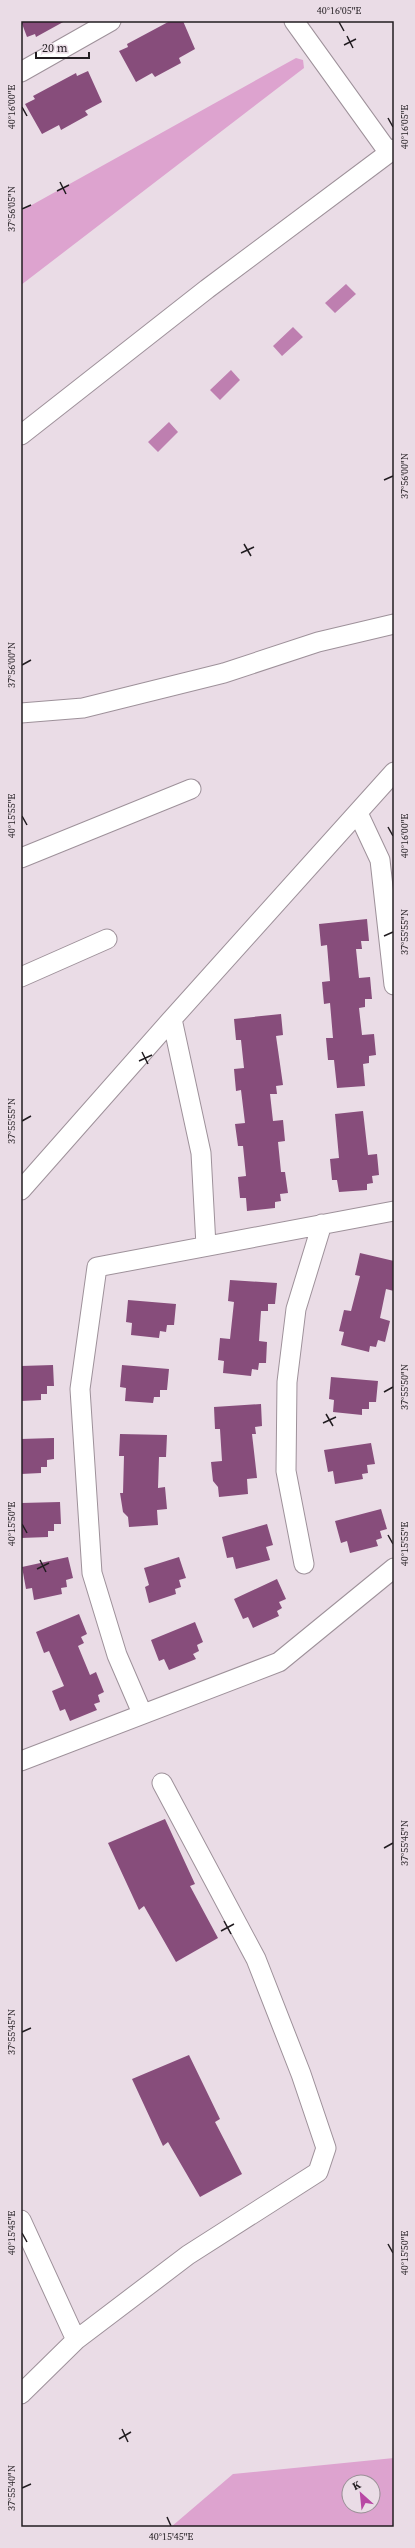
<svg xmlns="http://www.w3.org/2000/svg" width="415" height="2548" font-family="'Source Serif 4',serif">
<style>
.green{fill:#dda3cf;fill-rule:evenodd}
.water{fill:#be7fb0}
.building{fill:#874d7b}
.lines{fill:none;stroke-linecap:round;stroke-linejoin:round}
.minor-casing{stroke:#9e919a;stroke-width:21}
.minor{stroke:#fff;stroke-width:19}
.ticks{fill:none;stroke:#221d21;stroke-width:1.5}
.neatline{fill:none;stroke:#221d21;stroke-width:1.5}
.ticks-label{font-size:10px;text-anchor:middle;fill:#221d21}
</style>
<rect width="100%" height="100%" fill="#eadce6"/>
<path class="green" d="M296,58L303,60L304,68L21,285V211Z
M394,2458V2527H171L233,2474ZM349,2482H373V2506H349Z"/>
<path class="water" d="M346,284L356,294L335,313L325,303Z
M293,327L303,337L282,356L273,346Z
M231,370L240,380L220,400L210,390Z
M169,422L178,432L158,452L148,442Z"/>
<path class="building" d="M21,21H65L36,37L35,34L27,37Z
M170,21H183L195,49L179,58L181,63L155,77L152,73L136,82L119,51L128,47L127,44Z
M88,71L102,102L85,111L88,115L61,130L59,125L42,134L25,104L35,99L33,96L76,73L77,76Z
M367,919L369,941H361L362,949H356L359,978L370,977L372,999H365V1007L359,1008L362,1035L374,1034L376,1055L369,1056V1063L363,1064L365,1086L337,1088L334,1060H328L326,1038H333L330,1003L324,1004L322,982L330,981L327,945L321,946L319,924Z
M281,1014L283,1035L276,1036L283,1085L276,1086L277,1094H270L273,1121L283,1120L285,1141L278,1142L281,1172H285L288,1193L280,1194L281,1201L275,1202V1208L247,1211L246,1198H240L238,1177L246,1176L243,1146H238L235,1124L245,1123L241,1090L236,1091L234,1069L244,1068L241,1040H236L234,1019Z
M363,1111L368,1155L377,1154L379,1175L372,1176L373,1183L367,1184V1190L339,1192L337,1180H332L330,1159L339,1158L335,1114Z
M360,1253L394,1261V1291L386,1289L380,1318L390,1321L385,1342L378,1340L376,1347L370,1346L369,1352L341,1345L344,1332L339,1331L344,1310L351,1311L360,1276L355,1275Z
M230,1280L277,1283L275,1304H268V1311H261L259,1341L267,1342L266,1363H259L258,1370L252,1369L251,1376L223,1373L224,1361L218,1360L220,1338L230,1339L234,1302L228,1301Z
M128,1300L176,1304L174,1325H167L166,1332L160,1331L159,1338L131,1335L132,1323L126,1322Z
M53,1365L54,1386H47V1394H41V1400L21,1401V1366Z
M122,1365L169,1369L167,1390H160V1397H154L153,1403L125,1401L126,1388L120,1387Z
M331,1377L378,1381L376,1402H369V1409H362V1415L333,1412L334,1400L329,1399Z
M261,1404L262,1426L255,1427L256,1434H252L257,1478L247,1479L248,1494L219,1497L218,1487L213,1481L211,1462L222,1461L220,1429H215L214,1407Z
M120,1434L167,1435L166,1457H159L158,1488L165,1487L167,1509L157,1510L158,1525L129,1527L128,1517L123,1512L120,1493H123L124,1456H119Z
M54,1438V1459L47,1460V1467H41V1473L21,1474V1439Z
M371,1443L375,1464L367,1465L368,1473L362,1474L363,1479L335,1484L333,1471L328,1472L324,1450Z
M60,1502L61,1524H54V1531H48V1537L21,1538V1503Z
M381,1509L387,1529L380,1531L382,1538L376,1540L378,1546L350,1553L347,1541L341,1543L335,1521Z
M267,1524L273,1545L266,1547L270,1560L236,1569L233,1557L227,1558L222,1537Z
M68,1557L73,1578L66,1580L67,1587L61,1588L62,1594L34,1600L32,1588L26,1589L22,1567Z
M179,1557L186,1578L179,1580L181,1587L175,1589L176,1594L149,1603L145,1587L149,1585L144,1568Z
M277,1579L286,1599L279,1602L282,1608L277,1611L279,1616L253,1628L248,1617L243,1619L234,1599Z
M79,1614L87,1634L81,1637L84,1643L78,1646L90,1675L96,1672L104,1692L98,1695L100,1702L94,1704L97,1710L70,1721L65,1709L60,1711L52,1691L64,1686L49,1651L44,1653L36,1632Z
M195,1622L203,1642L197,1645L199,1651L193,1654L196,1659L169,1670L164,1659L159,1661L151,1640Z
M165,1819L195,1884L190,1886L218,1938L176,1962L144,1906L139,1910L108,1843Z
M189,2055L220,2119L215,2122L242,2174L200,2197L168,2142L163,2146L132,2079Z"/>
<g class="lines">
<defs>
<path id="minor" d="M294,21L389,153
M21,72L111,21
M21,435L207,289L394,149
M21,713L83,708L224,673L318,642L394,624
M358,813L380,860L394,985
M21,858L191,789
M21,977L107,939
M21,1190L172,1019
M206,1246L201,1153L172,1019L394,772
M304,1564L286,1471L287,1382L296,1309L322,1224
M142,1713L117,1655L92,1573L80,1389L97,1267L394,1211
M21,1761L279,1662L394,1568
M21,2220L76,2340
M21,2394L76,2340L188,2255L318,2172L326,2148L301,2074L256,1959L162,1783"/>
</defs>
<use href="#minor" class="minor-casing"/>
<use href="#minor" class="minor"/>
</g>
<path class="ticks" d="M339,22L344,31M347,36L353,48M344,45L356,39M22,107L27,116M388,118L393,127M60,182L66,194M57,191L69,185M22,209L31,205M384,480L393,476M244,544L251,556M241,553L254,547M22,665L31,660M22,816L27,825M388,827L393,836M384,936L393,932M142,1052L148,1064M139,1061L152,1055M22,1121L31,1116M384,1392L393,1387M326,1414L333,1426M323,1423L336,1417M22,1524L27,1533M388,1535L393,1544M40,1560L46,1572M37,1569L49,1563M384,1848L393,1843M224,1921L231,1934M221,1931L234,1924M22,2032L31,2028M22,2233L27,2242M388,2244L393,2253M122,2429L128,2442M119,2439L131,2432M22,2488L31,2484M167,2517L171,2526"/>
<rect width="415" height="2548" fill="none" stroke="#eadce6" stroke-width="44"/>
<g transform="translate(361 2494) rotate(333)"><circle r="19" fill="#eadce6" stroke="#9a9097"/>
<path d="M0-3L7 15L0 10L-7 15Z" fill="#b847a4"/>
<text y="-6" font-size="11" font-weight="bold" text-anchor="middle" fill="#221d21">K</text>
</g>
<path d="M36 52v6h53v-6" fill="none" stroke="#221d21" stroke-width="2"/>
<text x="42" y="52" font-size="12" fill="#221d21" stroke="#eadce6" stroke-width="3" paint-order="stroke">20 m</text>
<rect x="22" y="22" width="371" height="2504" class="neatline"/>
<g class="ticks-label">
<text x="339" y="14">40°16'05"E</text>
<text transform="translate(11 107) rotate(-90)" y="4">40°16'00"E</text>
<text transform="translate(404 127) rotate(-90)" y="4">40°16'05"E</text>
<text transform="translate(11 209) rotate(-90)" y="4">37°56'05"N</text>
<text transform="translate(404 476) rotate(-90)" y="4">37°56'00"N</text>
<text transform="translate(11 665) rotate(-90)" y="4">37°56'00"N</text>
<text transform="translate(11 816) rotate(-90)" y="4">40°15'55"E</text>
<text transform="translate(404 836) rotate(-90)" y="4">40°16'00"E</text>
<text transform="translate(404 932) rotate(-90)" y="4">37°55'55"N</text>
<text transform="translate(11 1121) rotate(-90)" y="4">37°55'55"N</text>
<text transform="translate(404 1387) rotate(-90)" y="4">37°55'50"N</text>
<text transform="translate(11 1524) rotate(-90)" y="4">40°15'50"E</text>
<text transform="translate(404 1544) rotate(-90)" y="4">40°15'55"E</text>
<text transform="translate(404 1843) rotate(-90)" y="4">37°55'45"N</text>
<text transform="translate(11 2032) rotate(-90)" y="4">37°55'45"N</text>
<text transform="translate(11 2233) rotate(-90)" y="4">40°15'45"E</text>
<text transform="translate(404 2253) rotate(-90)" y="4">40°15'50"E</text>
<text transform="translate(11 2488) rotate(-90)" y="4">37°55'40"N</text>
<text x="171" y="2540">40°15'45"E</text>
</g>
</svg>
